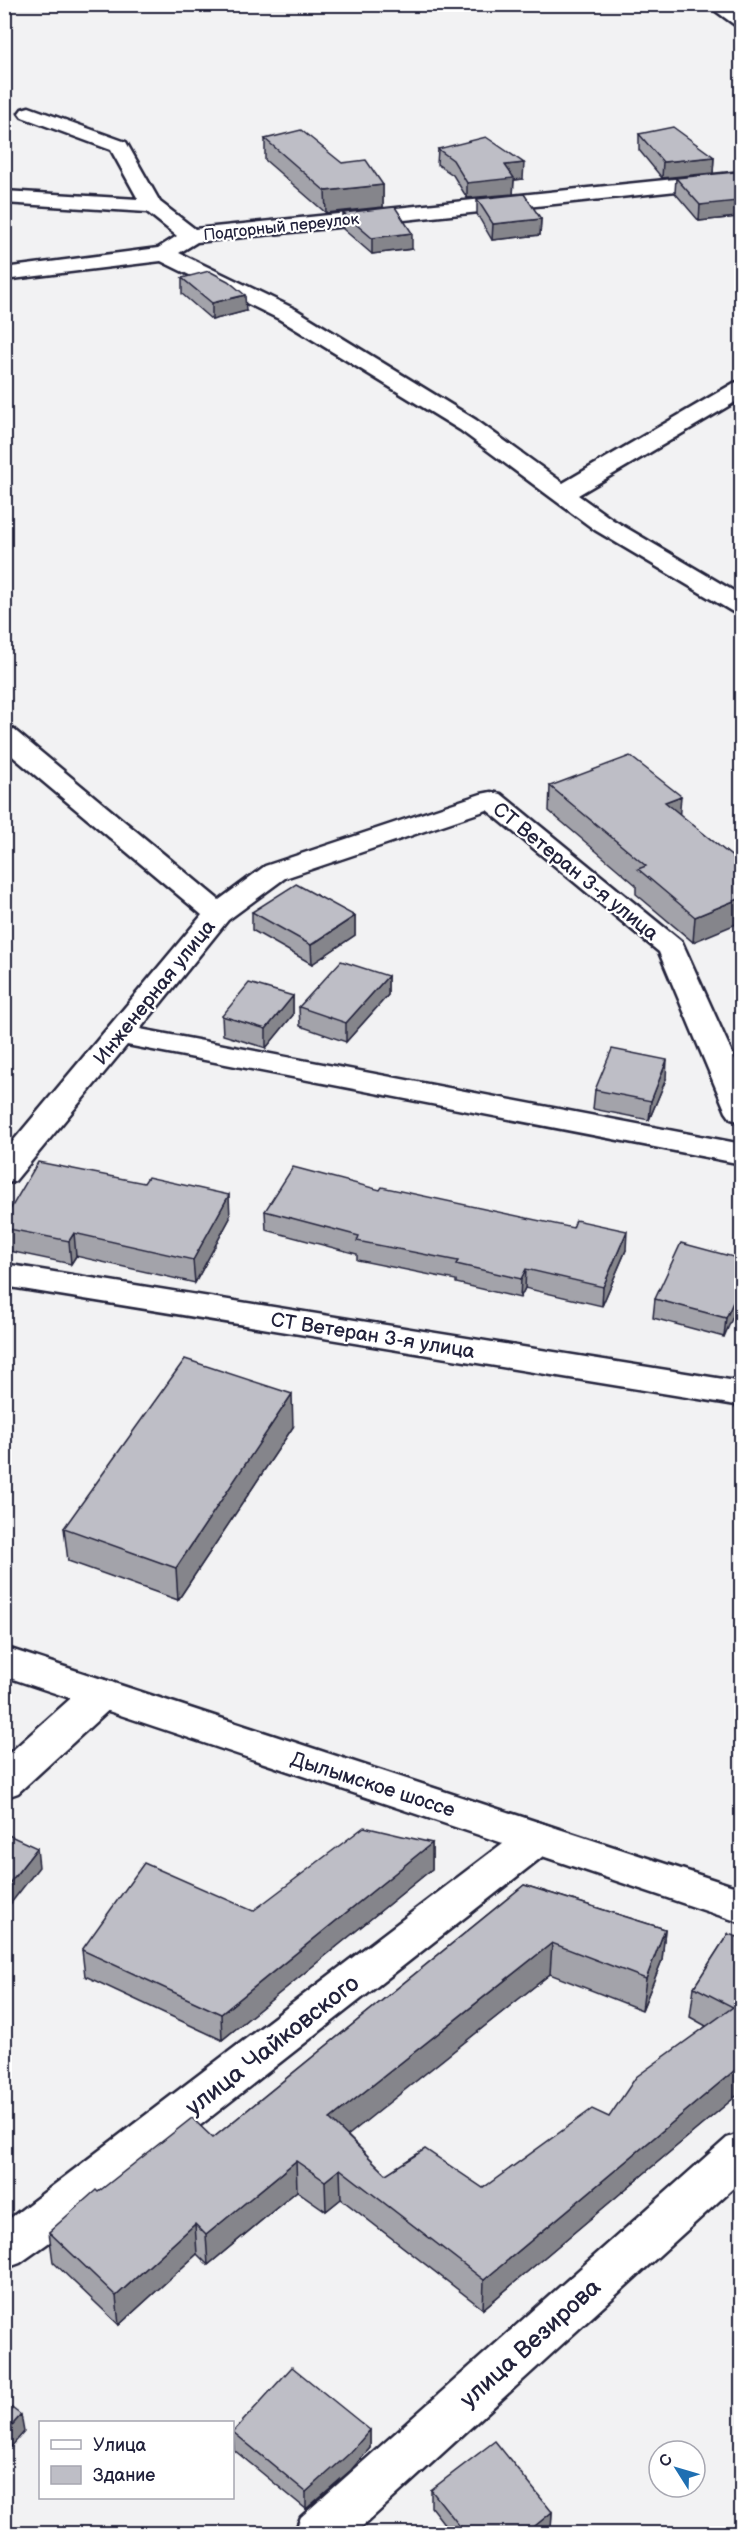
<svg xmlns="http://www.w3.org/2000/svg" width="746" height="2538" font-family="'Balsamiq Sans',sans-serif">
<style>
.lines{fill:none;stroke-linecap:round;stroke-linejoin:round}
.minor-casing{stroke:#22223b;stroke-width:5}
.secondary-casing{stroke:#22223b;stroke-width:5}
.minor{fill:#fff;fill-rule:evenodd}
.secondary{fill:#fff;fill-rule:evenodd}
.wall{fill:#a3a3aa;stroke:#22223b;stroke-width:1.5}
.shaded-wall{fill:#85858b;stroke:#22223b;stroke-width:1.5}
.building{fill:#bebec6;stroke:#22223b;stroke-width:1.5}
.labels{text-anchor:middle;stroke-width:4.5;stroke-linejoin:round;paint-order:stroke}
.far-street-label{font-size:16px;fill:#22223b;stroke:#fff}
.street-label{font-size:20px;fill:#22223b;stroke:#fff}
.near-street-label{font-size:24px;fill:#22223b;stroke:#fff}
</style>
<rect width="100%" height="100%" fill="#f2f2f3"/>
<filter id="ink" filterUnits="userSpaceOnUse"><feTurbulence type="fractalNoise" baseFrequency=".0167" numOctaves="2"/><feDisplacementMap in="SourceGraphic" scale="12" xChannelSelector="R" yChannelSelector="G"/><feConvolveMatrix kernelMatrix="1 2 1 2 8 2 1 2 1" color-interpolation-filters="sRGB"/></filter>
<g filter="url(#ink)">
<g class="lines">
<defs>
<path id="minor" d="M706,4H728L742,13V26L735,25Z
M29,107L126,142L160,202L195,229L742,172V184L197,242L179,253L295,309L476,420L563,483L734,383L742,381V398L578,495L613,520L742,596V614L733,612L595,530L460,430L279,319L161,261L4,280V268L158,248L177,236L147,212L4,203V191L138,199L111,150L22,117L19,113L22,109Z
M4,727L13,729L219,900L265,866L481,794L491,792L501,794L682,942L742,1075V1122L731,1119L726,1112L659,952L487,810L285,878L228,920L140,1029L742,1144V1164L127,1045L15,1181L4,1184V1152L202,915L4,749Z
M4,1264L742,1382V1406L4,1286Z
M101,1679L114,1683L120,1694L114,1705L18,1793L4,1798V1758L88,1683Z
M538,1822L552,1827L558,1838L552,1849L68,2229L20,2263L4,2269V2223L524,1827Z
M742,2133V2180L354,2534H294L301,2517L727,2138Z"/>
<path id="secondary" d="M4,1647L742,1889V1923L4,1676Z"/>
</defs>
<use href="#minor" class="minor-casing"/>
<use href="#secondary" class="secondary-casing"/>
<use href="#minor" class="minor"/>
<use href="#secondary" class="secondary"/>
</g>
<path class="wall" d="M639,134L714,157L713,173L662,178L639,150Z
M265,139L342,163L383,185V207L326,213L265,160Z
M438,149L523,179L514,180L513,194L467,198L453,175L437,164Z
M676,178L737,213V217L699,221L675,193Z
M477,199L541,219L540,235L492,240L477,214Z
M343,213L412,249L372,254L343,229Z
M182,278L246,311L212,320L182,294Z
M550,786L679,814L741,864L693,942L636,894V885L549,811Z
M252,912L355,916V935L312,964L252,930Z
M388,976V995L346,1042L300,1026L299,1007Z
M293,996V1015L266,1048L223,1035L222,1016Z
M666,1079L649,1120L593,1109L595,1090Z
M144,1183L230,1218L195,1283L76,1256L71,1264L4,1250V1220Z
M380,1190L626,1250L602,1306L525,1288L520,1298L456,1283V1280L357,1260V1254L266,1230L265,1211Z
M741,1259L724,1337L653,1318L655,1299Z
M741,1346V1369L738,1368Z
M293,1427L178,1600L68,1561L64,1528Z
M432,1843V1869L222,2040L85,1976L82,1950L253,1911Z
M524,1885L665,1929L662,1960L642,2010L550,1974L347,2135L386,2174L483,2188L609,2117L706,2026L690,2017L694,1987L728,1934L741,2092L483,2309L341,2199L326,2211L297,2191L208,2265L197,2254L119,2325L53,2262L49,2232L98,2192L213,2138Z
M370,2430V2448L351,2470L306,2509L234,2450L233,2432Z
M431,2490L552,2512L551,2529L545,2534H452L431,2507Z"/>
<path class="shaded-wall" d="M714,157L713,173L662,178L663,162Z
M524,163L523,179L514,180L513,194L467,198V183L505,165Z
M383,185V207L326,213L325,191Z
M741,197V213H737V217L699,221L700,205Z
M541,219L540,235L492,240L493,224Z
M412,233V249L372,254V238Z
M245,295L246,311L212,320V303Z
M681,796L679,822L665,802Z
M741,898V922L693,942L695,917Z
M355,916V935L312,964L311,945Z
M388,976V995L346,1042V1023Z
M293,996V1015L266,1048V1029Z
M667,1060L666,1079L649,1120L651,1101Z
M229,1195L230,1218L195,1283L193,1260Z
M627,1231L626,1250L602,1306L603,1287Z
M74,1233L76,1256L71,1264L69,1241Z
M526,1269L525,1288L520,1298L521,1279Z
M741,1284V1298L724,1337L726,1318Z
M292,1394L293,1427L178,1600L176,1568Z
M432,1843V1869L222,2040L221,2014Z
M37,1848L39,1867L4,1912V1890Z
M665,1929L662,1960L642,2010L646,1979Z
M552,1943L550,1974L331,2149L330,2119Z
M741,2065V2092L483,2309L484,2280Z
M296,2161L297,2191L208,2265L206,2235Z
M340,2169L341,2199L326,2211L325,2181Z
M195,2224L197,2254L119,2325L116,2296Z
M21,2415L24,2432L4,2455V2434Z
M370,2430V2448L351,2470L306,2509V2492Z
M552,2512L551,2529L545,2534H525Z"/>
<path class="building" d="M673,127L714,157L663,162L639,134Z
M301,130L342,163L366,160L383,185L325,191L265,139Z
M486,137L524,163L505,165L514,178L467,183L453,160L438,149Z
M735,172L741,177V197L736,198L738,201L700,205L676,178Z
M524,194L541,219L493,224L477,199Z
M395,207L412,233L372,238L343,213Z
M209,271L228,281L245,295L212,303L182,278Z
M630,756L681,796L665,802L741,864V898L695,917L638,869L646,866L550,786Z
M296,884L355,916L311,945L252,912Z
M341,961L388,976L346,1023L299,1007Z
M249,983L293,996L266,1029L222,1016Z
M612,1049L667,1060L651,1101L595,1090Z
M38,1162L144,1183L148,1177L229,1195L193,1260L74,1233L69,1241L4,1228V1220Z
M293,1167L380,1190L382,1187L573,1228L576,1220L627,1231L603,1287L526,1269L521,1279L456,1264L458,1261L357,1241L359,1236L265,1211Z
M681,1243L741,1259V1284L726,1318L655,1299Z
M185,1359L292,1394L176,1568L64,1528Z
M364,1827L432,1843L221,2014L82,1950L144,1863L253,1911Z
M4,1833L37,1848L4,1890Z
M524,1885L665,1929L646,1979L552,1943L330,2119L386,2174L425,2149L483,2188L592,2109L609,2117L636,2077L733,2007L694,1987L728,1934L741,1938V2065L484,2280L340,2169L325,2181L296,2161L206,2235L195,2224L116,2296L49,2232L96,2190L98,2192L192,2118L213,2138Z
M292,2367L370,2430L350,2453L306,2492L233,2432Z
M4,2402L21,2415L4,2434Z
M495,2441L552,2512L525,2534H466L431,2490Z"/>
</g>
<g class="labels">
<g class="far-street-label">
<text transform="translate(281 226) rotate(-6)" y="6">Подгорный переулок</text>
</g>
<g class="street-label">
<text transform="translate(576 871) rotate(39)" y="7">СТ Ветеран 3-я улица</text>
<text transform="translate(154 992) rotate(-51)" y="7">Инженерная улица</text>
<text transform="translate(373 1335) rotate(9)" y="7">СТ Ветеран 3-я улица</text>
<text transform="translate(373 1784) rotate(18)" y="7">Дылымское шоссе</text>
</g>
<g class="near-street-label">
<text transform="translate(272 2045) rotate(-38)" y="8">улица Чайковского</text>
<text transform="translate(530 2343) rotate(-42)" y="8">улица Везирова</text>
</g>
</g>
<rect width="746" height="2538" fill="none" stroke="#fff" stroke-width="24"/>
<rect x="12" y="12" width="722" height="2514" fill="none" stroke="#22223b" stroke-width="2" filter="url(#ink)"/>
<rect x="39" y="2421" width="195" height="78" fill="#ffffff" stroke="#a7a7b1" stroke-width="1.5"/>
<rect x="51" y="2440" width="30" height="9" fill="#ffffff" stroke="#a7a7b1" stroke-width="1.5"/>
<text x="93" y="2451" font-size="18" fill="#22223b">Улица</text>
<rect x="51" y="2466" width="30" height="18" fill="#bebec6" stroke="#a7a7b1" stroke-width="1.5"/>
<text x="93" y="2481" font-size="18" fill="#22223b">Здание</text>
<g transform="translate(677 2469) rotate(307)"><circle r="28" fill="#ffffff" stroke="#a7a7b1" stroke-width="1.5"/>
<path d="M0-4.5L10 22L0 15L-10 22Z" fill="#1f6fb2"/>
<text y="-9" font-size="16" font-weight="bold" text-anchor="middle" fill="#22223b">С</text>
</g>
</svg>
